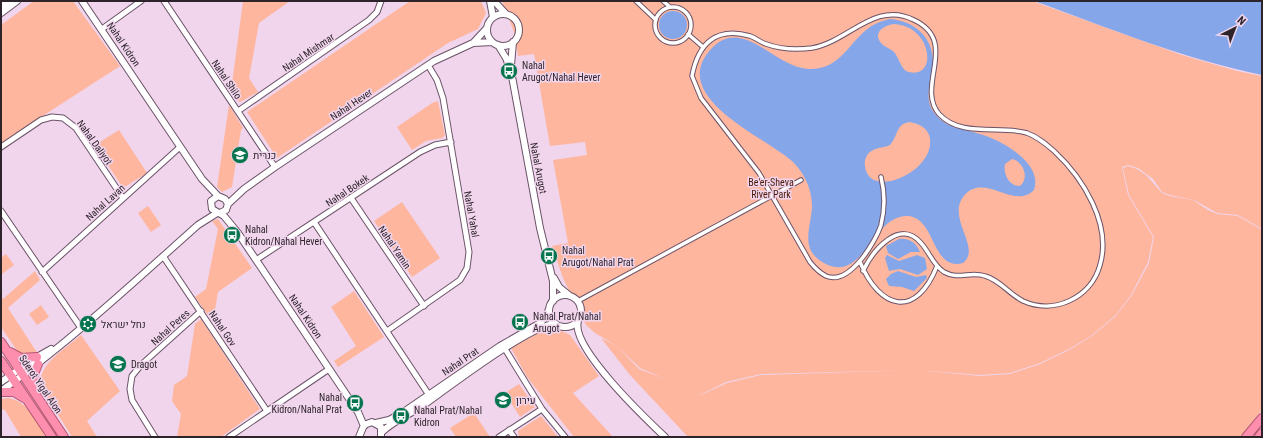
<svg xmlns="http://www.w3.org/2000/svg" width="1263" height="438" font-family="'Roboto Condensed',Heebo,sans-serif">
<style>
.green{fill:#feb69e}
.water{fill:#85a7ea;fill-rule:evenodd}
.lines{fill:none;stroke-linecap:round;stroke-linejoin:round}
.pedestrian-casing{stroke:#6b5367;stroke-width:5.5}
.minor-casing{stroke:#6b5367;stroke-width:7}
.tertiary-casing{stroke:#6b5367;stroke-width:8}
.trunk-casing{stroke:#b55672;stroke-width:10}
.pedestrian{stroke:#fff;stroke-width:3.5}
.minor{stroke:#fff;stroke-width:5}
.tertiary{stroke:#fff;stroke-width:6}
.trunk{stroke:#fe8eae;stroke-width:8}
.labels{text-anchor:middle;stroke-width:3;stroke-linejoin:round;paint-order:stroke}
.street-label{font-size:10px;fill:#2d232b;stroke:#f0d5ec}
.poi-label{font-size:10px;fill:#2d232b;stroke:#f0d5ec;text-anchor:start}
.park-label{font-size:10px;fill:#4b1907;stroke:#f0d5ec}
</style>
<rect width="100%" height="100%" fill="#f0d5ec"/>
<path class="green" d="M34,1H73L120,66L1,143V25Z
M243,1H290L259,23L249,78L258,92L240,102L234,98L231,91Z
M410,1H481L486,13L478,29L448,43L277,158L247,112Z
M502,1H1032L1182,55L1237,71L1262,76V229L1238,215L1217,213L1194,200L1170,195L1162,192L1153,179L1138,168L1128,165L1122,167L1128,195L1153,237L1148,262L1131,295L1116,315L1091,336L1069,349L1040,363L1010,373L980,375L916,370L761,374L726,382L702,394L690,397L665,379L640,368L617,346L595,333L586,325L563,278L552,246L568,243L553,160L587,155L585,142L550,146L534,54L518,56L514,32Z
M438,101L445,135L442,138L426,141L412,150L397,127L432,103Z
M229,105L243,128L241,130L232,187L222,192L217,187Z
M119,130L147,173L123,188L95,145Z
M1128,166L1137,169L1146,175L1162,193L1170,196L1193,200L1208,210L1217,214L1238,216L1262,230V410L1240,437H688L630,375L601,338L617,346L639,369L665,379L690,397L703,394L727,383L761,375L916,370L980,376L1010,374L1040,364L1069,350L1092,336L1116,316L1132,295L1149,263L1154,237L1129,195L1123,168Z
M402,202L440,258L412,277L374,221Z
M148,206L161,225L151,232L138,213Z
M218,219L252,268L218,292L213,322L195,297L206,289L218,229L212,221Z
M6,254L14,265L2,274L1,258Z
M35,271L40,280L8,308L38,354L25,356L18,352L1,327V296L3,299Z
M354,291L384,337L338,367L334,361L356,346L331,307Z
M41,305L49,317L37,325L29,314Z
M201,319L260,409L221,437H177L181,414L172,401L174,385L187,376L195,324Z
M553,327L570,335L599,376L573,393L613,437H574L527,377L511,348L546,329Z
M81,335L120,391L87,421L97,437H72L40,386C39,363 65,349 81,335Z
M519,384L535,407L520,417L505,393Z
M8,398C28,401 36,421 46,437H21L5,410L1,409V399Z
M474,413L490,437H456L450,428Z
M541,416L558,437H519L518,431Z"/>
<path class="water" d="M1034,1H1262V75C1184,59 1109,28 1034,1Z
M659 25a14 14 0 1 1 28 0a14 14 0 1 1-28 0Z
M890,19C915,21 934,38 933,64C932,85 920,101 940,119C952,130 971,130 986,136C1005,143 1043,164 1034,190C1014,211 983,170 963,197C947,219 982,248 963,263C928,273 937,204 897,218C872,226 860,283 824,263C799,249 811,228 812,207C812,191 806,176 795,164C771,139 664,98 712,48C743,16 774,67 808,69C839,70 846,47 866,30C873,24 881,21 890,19ZM894,24C934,26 938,83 906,71C900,66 899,58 894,52C890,48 884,47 881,43C872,32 885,25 894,24ZM910,122C920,124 929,129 930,139C934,173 868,200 865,166C864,161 866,155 870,152C876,147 884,148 890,145C899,135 895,124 910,122ZM1012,159C1023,161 1030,178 1020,186C1009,186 1003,174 1005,164Z
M899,239C910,238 916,243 920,252H911L898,259L888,253L886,246Z
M887,255L899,261L917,255L925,258L927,269L918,275L900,269L889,271L885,258Z
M898,271L916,277L926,275L927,278L914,291L902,287L889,286L886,279L891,274Z"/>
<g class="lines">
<defs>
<path id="pedestrian" d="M636,1L656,20
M663,1L670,7
M655 25a18 18 0 1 1 36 0a18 18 0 1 1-36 0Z
M688,34L703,47
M860,262C880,310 916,319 937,266
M863,271C873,250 900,218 921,243C930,253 933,265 944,272C958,280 971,271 985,276C1000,280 1009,294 1023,301C1054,315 1091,298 1100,265C1112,224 1083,178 1054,151C1046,144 1038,137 1027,133C1000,125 961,138 939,114C915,86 960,42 914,20C875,0 848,42 812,48C797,50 780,49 766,44C760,42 756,38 750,36C716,26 698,44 692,76L701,98L759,173L810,262C814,267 820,273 826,276C849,286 875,243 881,225C885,209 885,193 881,177
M578,301L801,180"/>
<path id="minor" d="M164,1L275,167
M102,29L141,1
M238,111L369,20L377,12L381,1
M1,147L41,120L52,117L63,118L76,128L123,198
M351,198L424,306
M1,211L81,328
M314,222L429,395
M163,256L267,411
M256,260L420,152L435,145L451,142
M42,272L180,147
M387,331L460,280L467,268L469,252L443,98L437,80L428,65
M505,349L542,409L565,437
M509,430L514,437
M155,437L132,400L130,389L132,376L141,365L201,311
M229,437L329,369
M499,437L542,409"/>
<path id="tertiary" d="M82,1L202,179L218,196
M490,1L493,17
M494,1L506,14
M1,6L8,1
M1,13L17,1
M487 30a16 16 0 1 1 32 0a16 16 0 1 1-32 0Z
M474,42L487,28
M498,45L506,58L511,71L540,228L553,281V301
M511,65L513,42
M228,204L244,189L275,167L434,61L473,43L492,42
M220,213L226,210L228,204L225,199L218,196L211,201L212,209L224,216L238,233L358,412L364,426
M554,278L559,287L570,296
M549 311a16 16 0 1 1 32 0a16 16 0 1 1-32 0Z
M578,321C570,347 646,419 665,437
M1,382L37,357L51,349
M1,391C71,341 134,282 198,225L217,213
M376,423L389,420L405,411L500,346L540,323L546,317L549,309
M382,432C393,421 408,415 421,407C445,390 532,323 556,324
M359,437L364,425L372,422L381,427V437"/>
<path id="trunk" d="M1,342L64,437
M10,352L21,358L37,357
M1,361L52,437
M36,391L34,374L38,364
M1,392H14L24,398
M1246,437L1262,418
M1259,437L1262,433"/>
</defs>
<use href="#pedestrian" class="pedestrian-casing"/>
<use href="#minor" class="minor-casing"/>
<use href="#tertiary" class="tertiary-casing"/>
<use href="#trunk" class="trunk-casing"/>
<use href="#pedestrian" class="pedestrian"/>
<use href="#minor" class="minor"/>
<use href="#tertiary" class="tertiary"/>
<use href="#trunk" class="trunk"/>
</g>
<defs>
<symbol id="bus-disc" viewBox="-11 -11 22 22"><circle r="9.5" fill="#06754f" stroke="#f0d5ec"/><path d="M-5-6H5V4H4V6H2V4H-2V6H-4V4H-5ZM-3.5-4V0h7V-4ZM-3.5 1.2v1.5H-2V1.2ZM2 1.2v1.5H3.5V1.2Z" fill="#fff"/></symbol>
<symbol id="school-disc" viewBox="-11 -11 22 22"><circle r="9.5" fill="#06754f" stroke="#f0d5ec"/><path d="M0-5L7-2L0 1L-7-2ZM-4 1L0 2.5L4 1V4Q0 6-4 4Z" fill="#fff"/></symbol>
<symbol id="synagogue-disc" viewBox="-11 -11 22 22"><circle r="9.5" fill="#06754f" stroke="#f0d5ec"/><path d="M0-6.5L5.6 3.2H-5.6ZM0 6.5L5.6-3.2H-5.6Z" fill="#fff"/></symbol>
</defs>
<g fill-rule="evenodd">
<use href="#bus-disc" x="499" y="61" width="20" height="20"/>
<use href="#school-disc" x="230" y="145" width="20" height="20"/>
<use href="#bus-disc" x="222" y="225" width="20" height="20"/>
<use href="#bus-disc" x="539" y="246" width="20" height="20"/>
<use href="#bus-disc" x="510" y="312" width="20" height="20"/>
<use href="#synagogue-disc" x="78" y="314" width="20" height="20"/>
<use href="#school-disc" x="108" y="354" width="20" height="20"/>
<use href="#school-disc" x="493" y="390" width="20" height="20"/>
<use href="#bus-disc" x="345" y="393" width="20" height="20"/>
<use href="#bus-disc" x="391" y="406" width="20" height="20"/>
</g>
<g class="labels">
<g class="street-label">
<text transform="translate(124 44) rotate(56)" y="4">Nahal Kidron</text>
<text transform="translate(308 52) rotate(-34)" y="4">Nahal Mishmar</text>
<text transform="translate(227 79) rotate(56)" y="4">Nahal Shilo</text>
<text transform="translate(351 104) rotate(-34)" y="4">Nahal Hever</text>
<text transform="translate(95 142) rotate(54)" y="4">Nahal Daliyot</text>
<text transform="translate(539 168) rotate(79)" y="4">Nahal Arugot</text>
<text transform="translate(347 190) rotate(-34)" y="4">Nahal Bokek</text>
<text transform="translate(105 202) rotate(-42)" y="4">Nahal Lavan</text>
<text transform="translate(472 214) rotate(80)" y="4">Nahal Yahal</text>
<text transform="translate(395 247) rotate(56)" y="4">Nahal Yamin</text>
<text transform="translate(306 316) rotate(56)" y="4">Nahal Kidron</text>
<text transform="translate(170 327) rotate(-42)" y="4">Nahal Peres</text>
<text transform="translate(223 328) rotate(56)" y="4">Nahal Gov</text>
<text transform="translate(460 361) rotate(-34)" y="4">Nahal Prat</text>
<text transform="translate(41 384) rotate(56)" y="4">Sderot Yigal Alon</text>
</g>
<g class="poi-label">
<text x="522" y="69">Nahal<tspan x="522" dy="12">Arugot/Nahal Hever</tspan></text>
<text x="253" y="159">כנרית</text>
<text x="245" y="233">Nahal<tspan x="245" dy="12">Kidron/Nahal Hever</tspan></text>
<text x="562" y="254">Nahal<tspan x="562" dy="12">Arugot/Nahal Prat</tspan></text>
<text x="533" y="320">Nahal Prat/Nahal<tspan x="533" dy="12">Arugot</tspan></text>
<text x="101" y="328">נחל ישראל</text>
<text x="131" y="368">Dragot</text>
<text x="342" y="401" text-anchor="end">Nahal<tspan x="342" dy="12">Kidron/Nahal Prat</tspan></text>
<text x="516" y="404">עירון</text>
<text x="414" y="414">Nahal Prat/Nahal<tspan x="414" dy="12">Kidron</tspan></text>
</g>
<g class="park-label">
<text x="771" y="186">Be'er-Sheva<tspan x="771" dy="12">River Park</tspan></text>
</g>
</g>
<rect width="1263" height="438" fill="none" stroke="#2d232b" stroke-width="4"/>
<g transform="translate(1235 28) rotate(42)" stroke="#f0d5ec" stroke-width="3" paint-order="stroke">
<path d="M0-3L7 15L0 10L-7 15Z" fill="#2d232b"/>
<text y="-6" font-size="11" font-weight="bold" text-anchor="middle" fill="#2d232b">N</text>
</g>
</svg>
